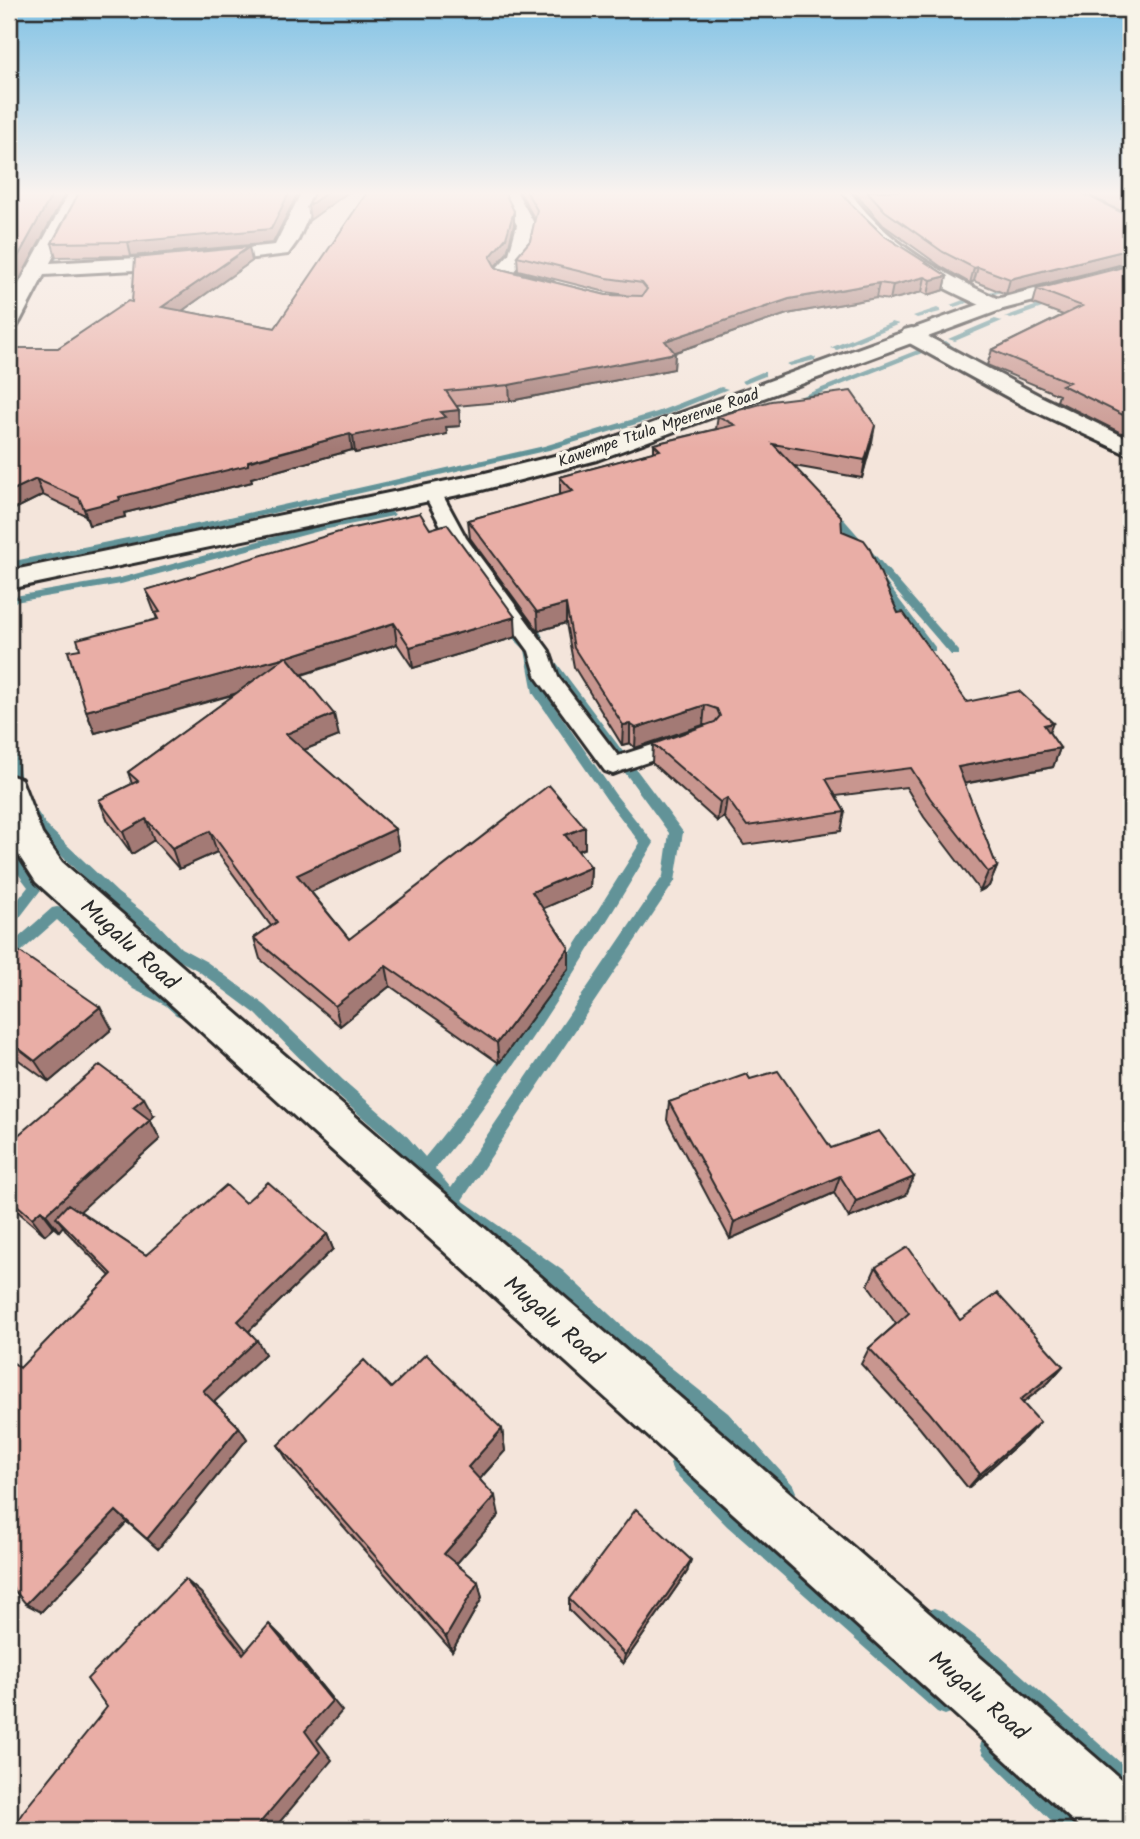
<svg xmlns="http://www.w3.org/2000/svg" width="1140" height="1839" font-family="Kalam,sans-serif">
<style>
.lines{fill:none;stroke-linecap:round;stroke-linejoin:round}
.stream{fill:#629398;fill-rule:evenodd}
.service-casing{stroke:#2b2b2b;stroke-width:6}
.minor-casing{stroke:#2b2b2b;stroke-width:6}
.tertiary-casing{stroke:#2b2b2b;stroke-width:6}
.service{fill:#f7f3e8;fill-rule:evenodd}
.minor{fill:#f7f3e8;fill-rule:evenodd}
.tertiary{fill:#f7f3e8;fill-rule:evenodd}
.wall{fill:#c8968f;stroke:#2b2b2b;stroke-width:2}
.shaded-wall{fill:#a37a74;stroke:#2b2b2b;stroke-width:2}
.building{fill:#e9aea6;stroke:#2b2b2b;stroke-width:2}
.labels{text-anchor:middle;stroke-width:7;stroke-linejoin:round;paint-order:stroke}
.far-street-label{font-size:16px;fill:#2b2b2b;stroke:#f7f3e8}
.near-street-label{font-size:23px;fill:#2b2b2b;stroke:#f7f3e8}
</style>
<rect width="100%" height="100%" fill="#f4e5db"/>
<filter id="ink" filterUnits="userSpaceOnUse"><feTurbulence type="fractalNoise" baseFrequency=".0143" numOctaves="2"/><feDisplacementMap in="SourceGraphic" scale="14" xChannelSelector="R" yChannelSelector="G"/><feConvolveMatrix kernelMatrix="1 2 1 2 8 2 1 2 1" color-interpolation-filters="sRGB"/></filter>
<g filter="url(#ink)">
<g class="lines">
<path class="stream" d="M514,191H520L527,215L522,214Z
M62,235L67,236L58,257L43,277H37Z
M1016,284H1019V288L990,295L986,293Z
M971,297L975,299L974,301L954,307L950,305Z
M1052,300L1059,302L1011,319L1004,317Z
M937,308L941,310L940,312L917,318L913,316Z
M995,319L1002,321L955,341L948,339Z
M892,322L899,324L837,350L830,348Z
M940,341H946L969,358L962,360L940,345Z
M930,345L937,347L791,405L784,403Z
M812,356L816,358L815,360L790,366L786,364Z
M762,372H765V376L745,384L741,381Z
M721,387L728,389L663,416L549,450L221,525L9,568V562L221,519L544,446L657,412Z
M827,507H833L959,651V655H951L827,511Z
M390,511L395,514L393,516L323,530L121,584L9,603V597L120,578L322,524Z
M881,580L885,581L935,647V651H927L876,583Z
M514,601L518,602L538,627L553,658L683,832L675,881L462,1200L562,1270L639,1342L728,1413L793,1485L796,1492L793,1499L786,1502L779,1499L714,1427L625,1356L550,1282L454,1216L393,1144L331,1090L256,1014L197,970L171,956L146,930L108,901L37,832L10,789L9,737L15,741L22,789L47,826L118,893L156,922L181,948L207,962L266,1006L343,1080L405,1134L425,1157C506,1060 572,950 640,843L607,800L533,693L525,650L511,636L502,618L503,616H511L520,633L536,649L545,693L615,794L654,843C587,955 518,1068 435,1169L451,1188L663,876L669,833L542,659L528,628L509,604Z
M9,848L14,850L43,887L14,925L9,926V911L28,887L9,862Z
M57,907L62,908L143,981L175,997L188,1011L186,1015L181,1017L176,1015L165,1005L133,989L57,920L14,958L9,959V946L52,908Z
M680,1454L687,1457L741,1512L953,1696L956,1704L953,1712L945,1715L937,1712L727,1526L673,1471L670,1464L673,1457Z
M934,1608L942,1611L991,1648L1131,1772V1798L1123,1795L975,1664L926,1627L923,1619L926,1611Z
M991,1735L999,1738L1086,1822L1090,1830H1061L983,1754L980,1746L983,1738Z"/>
<defs>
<path id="service" d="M432,487L441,492L466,538L549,651L558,677L618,756L687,734L695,736L698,741L695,746L621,771L613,774L605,771L537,678L529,651L448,539L423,492Z"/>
<path id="minor" d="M70,191H88L50,263L171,256L275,245L302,191H320L298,240L288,254L171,268L44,275L20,321L17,326L9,327V302Z
M498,191H516L535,225L528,255L513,272L553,283L556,287L553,291L546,293L497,280L493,272L509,254L517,225Z
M831,191H849C888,245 943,274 1003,301L1006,305L1003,309H989C923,280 873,252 831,191Z
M912,328L1040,396L1131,440V456L1024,406L904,340L901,335L904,330Z
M9,775L21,779L42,834L62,862L1131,1788V1830H1083L36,882L9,840Z"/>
<path id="tertiary" d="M1131,264V276L1003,309L597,460L482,490L9,589V571L481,474L579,450L989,301Z"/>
</defs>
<use href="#service" class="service-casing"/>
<use href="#minor" class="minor-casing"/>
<use href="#tertiary" class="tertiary-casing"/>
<use href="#service" class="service"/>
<use href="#minor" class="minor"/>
<use href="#tertiary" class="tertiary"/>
</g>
<path class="wall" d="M80,191H299L273,243L131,256L56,257L52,243Z
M519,191H840L847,200L883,235L947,276L944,290L928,295L922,292L890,300L876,298L787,314L675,352L674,369L510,401L456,406L459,410L460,426L446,427L447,434L355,453L352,450L251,478L252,482L124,513L125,517L89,525L85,515L43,495L9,512V348H58L132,302L252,261L182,311L275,328L514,211V225L507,253L495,266L496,268L606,295H626L606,292L518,270L517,256L530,241L535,220Z
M853,191H1078L1006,294L974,281L970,283L940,266L883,225Z
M1080,191H1131V216Z
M1131,265V438L1057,401L1059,395L987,365L992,350L1063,315L1033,304L1037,289Z
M718,416L875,425L862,478L794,466L842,531L898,613L967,702L1049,732L1060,748L1053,767L964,784L997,867L989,886L980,891L924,817L906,787L836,796L845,812L841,831L744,845L724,817L717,821L652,763L653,744L706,725H703L635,748L630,743L622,745L574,667L566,623L538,631L470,538L468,520L560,495V477L654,452V444L716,429Z
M430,529L516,637L413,668L397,644L302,675L339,736L304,750L395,829L399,850L311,892L349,939L585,848L578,851L591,867L590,888L543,908L569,968L499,1063L390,986L340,1026L260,959L254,938L271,926L217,852L179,869L154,840L132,854L108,821L99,800L132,784L128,772L236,694L95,733L86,711L80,649L157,619L146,590Z
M9,956L112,1029L49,1082L9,1053Z
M750,1079L831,1148L906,1195L849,1218L834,1193L730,1239L667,1120L669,1102Z
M154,1116L150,1120L160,1139L80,1211L146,1255L245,1203L327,1234L333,1249L249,1331L265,1354L214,1402L239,1427L247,1439L158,1549L127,1522L41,1612L20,1368L110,1276L67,1232L63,1226L59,1231L54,1227L45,1235L9,1204V1143Z
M876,1267L960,1320L1063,1366L1049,1382L1023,1403L1026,1437L968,1488L919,1427L861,1364L869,1348L896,1324L868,1285Z
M391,1388L502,1429L505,1451L480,1479L499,1515L456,1564L478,1582L482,1598L452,1651L290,1465L278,1445Z
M687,1572L623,1664L569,1610V1599Z"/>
<path class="shaded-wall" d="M54,191H64L65,194L9,300V273Z
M290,191H299L273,243L131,256L128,242Z
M329,191H350L310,220L308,206Z
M514,211V225L507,253L490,272V257Z
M249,247L252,261L165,323L162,307Z
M1131,249V262L1006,294L1010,279Z
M978,267L974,281L970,283L974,268Z
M947,276L944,290L928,295L931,280Z
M925,277L922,292L890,300L893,285Z
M879,283L876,298L787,314L667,355L675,353L674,369L510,401L509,385L665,341L789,299Z
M459,410L460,426L446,427L447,434L355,453L353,436L441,412Z
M875,425L872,442L862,478L865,460Z
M350,434L352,450L251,478L252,482L124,513L125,517L89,525L84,509L119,497Z
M36,479L43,495L9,512V492Z
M566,604V623L538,631L537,612Z
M515,617L516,637L413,668L410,647Z
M394,623L397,644L291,678L287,657Z
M286,657L291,678L95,733L86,711Z
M705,705L703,725L635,748L636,728Z
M334,714L339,736L291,755L286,734Z
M1053,723L1045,743L1044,725Z
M630,724V743L622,745L623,725Z
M1060,748L1053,767L951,786L958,767Z
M727,798L724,817L717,821L720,802Z
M146,819L154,840L132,854L123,832Z
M585,827V848L565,856V835Z
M395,829L399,850L303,896L297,875Z
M210,831L217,852L179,869L172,848Z
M591,867L590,888L533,913L532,892Z
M997,867L989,886L980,891L988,872Z
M569,948V968L499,1063L497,1043Z
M386,966L390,986L340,1026L335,1006Z
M100,1007L112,1029L49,1082L35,1061Z
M144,1098L154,1116L143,1126L133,1107Z
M150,1120L160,1139L65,1225L56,1217L63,1226L59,1231L46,1214Z
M840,1176L834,1193L730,1239L734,1222Z
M914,1177L906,1195L849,1218L856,1201Z
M41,1210L54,1227L45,1235L32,1218Z
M327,1234L333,1249L246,1334L238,1321Z
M257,1340L265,1354L212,1404L203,1391Z
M1063,1366L1049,1382L1007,1415L1020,1400Z
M1040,1422L1026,1437L968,1488L980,1474Z
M239,1427L247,1439L158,1549L147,1539Z
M502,1429L505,1451L472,1487L468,1467Z
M495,1496L499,1515L450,1571L444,1554Z
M116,1511L127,1522L41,1612L26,1604Z
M691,1560L687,1572L623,1664L625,1655Z
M185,1579L201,1593L258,1666L243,1654Z
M478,1582L482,1598L452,1651L446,1637Z
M269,1624L282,1637L342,1711L317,1740L332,1760L273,1830H254L305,1731Z"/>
<path class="building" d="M9,191H54L9,273Z
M80,191H290L271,229L128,242L52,243Z
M315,191H329L308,206Z
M368,191H504L514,211L506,238L490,257L496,268L606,295L642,296L647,289L642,283L607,278L517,256L530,241L537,210L526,191H840L847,200L883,235L947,276L931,280L925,277L893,285L879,283L789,299L665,341L675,353L509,385L446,391L459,410L441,412L446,417L353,436L350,434L248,461V465L119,497L120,500L84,509L79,498L36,479L9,492V348H58L128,301L132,302L135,258L249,247L162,307L275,328Z
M867,191H1078L1131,217V249L1010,279L978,267L974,268L943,252L885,211Z
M1112,191H1131V200Z
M1131,265V419L1062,385L1069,382L992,350L1082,306L1037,289Z
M851,391L875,425L865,460L773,444L841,516L842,531L864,540L869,547L898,613L903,612L967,702L1019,691L1053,723L1044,725L1060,748L958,767L997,867L988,872L930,798L911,768L826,779L845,812L747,826L727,798L720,802L653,744L715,722L720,716L717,709L705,705L636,728L630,724L623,725L574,648L566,604L537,612L468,520L573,491L560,477L660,450L654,444L735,425L718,416L771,401Z
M420,513L430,529L447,524L515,617L410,647L394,623L287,657L334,714L286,734L395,829L297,875L349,939L549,785L585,827L565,835L591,867L532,892L569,948L497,1043L386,966L335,1006L254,938L277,922L210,831L172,848L146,819L123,832L99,800L138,781L128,772L286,657L86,711L68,651L80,649L77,639L158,619L155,613L160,612L146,590L349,529Z
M17,950L100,1007L35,1061L9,1041V956Z
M100,1065L144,1098L133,1107L150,1120L46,1214L41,1210L32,1218L9,1198V1143Z
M778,1071L831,1148L879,1131L914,1177L856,1201L840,1176L734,1222L669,1102L747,1074L750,1079Z
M268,1182L327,1234L238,1321L257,1340L203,1391L239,1427L147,1539L116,1511L26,1604L9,1584V1368L14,1363L20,1368L112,1274L56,1217L68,1204L146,1255L226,1185L245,1203Z
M908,1247L960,1320L997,1293L1063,1366L1020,1400L1040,1422L980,1474L929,1412L869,1348L909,1313L876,1267Z
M426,1354L502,1429L468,1467L495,1496L444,1554L478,1582L446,1637L278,1445L364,1360L391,1388Z
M636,1509L691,1560L625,1655L569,1599Z
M185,1579L243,1654L269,1624L332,1701L305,1731L320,1752L254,1830H194L192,1827L189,1830H11L23,1812L107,1707L87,1679Z"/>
</g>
<linearGradient id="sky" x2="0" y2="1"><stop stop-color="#81c2e5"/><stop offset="0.43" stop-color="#faf3ef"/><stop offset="1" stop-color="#faf3ef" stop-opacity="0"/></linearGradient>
<rect width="1140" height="449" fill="url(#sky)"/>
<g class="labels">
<g class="far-street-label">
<text transform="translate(658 427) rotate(-19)" y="6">Kawempe Ttula Mpererwe Road</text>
</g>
<g class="near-street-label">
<text transform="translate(130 944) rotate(42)" y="8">Mugalu Road</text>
<text transform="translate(554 1320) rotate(41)" y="8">Mugalu Road</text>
<text transform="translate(979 1695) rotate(41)" y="8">Mugalu Road</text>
</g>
</g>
<rect width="1140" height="1839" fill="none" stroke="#f7f3e8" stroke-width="35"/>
<rect x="18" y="18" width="1105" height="1804" fill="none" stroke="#2b2b2b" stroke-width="2.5" filter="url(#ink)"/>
</svg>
